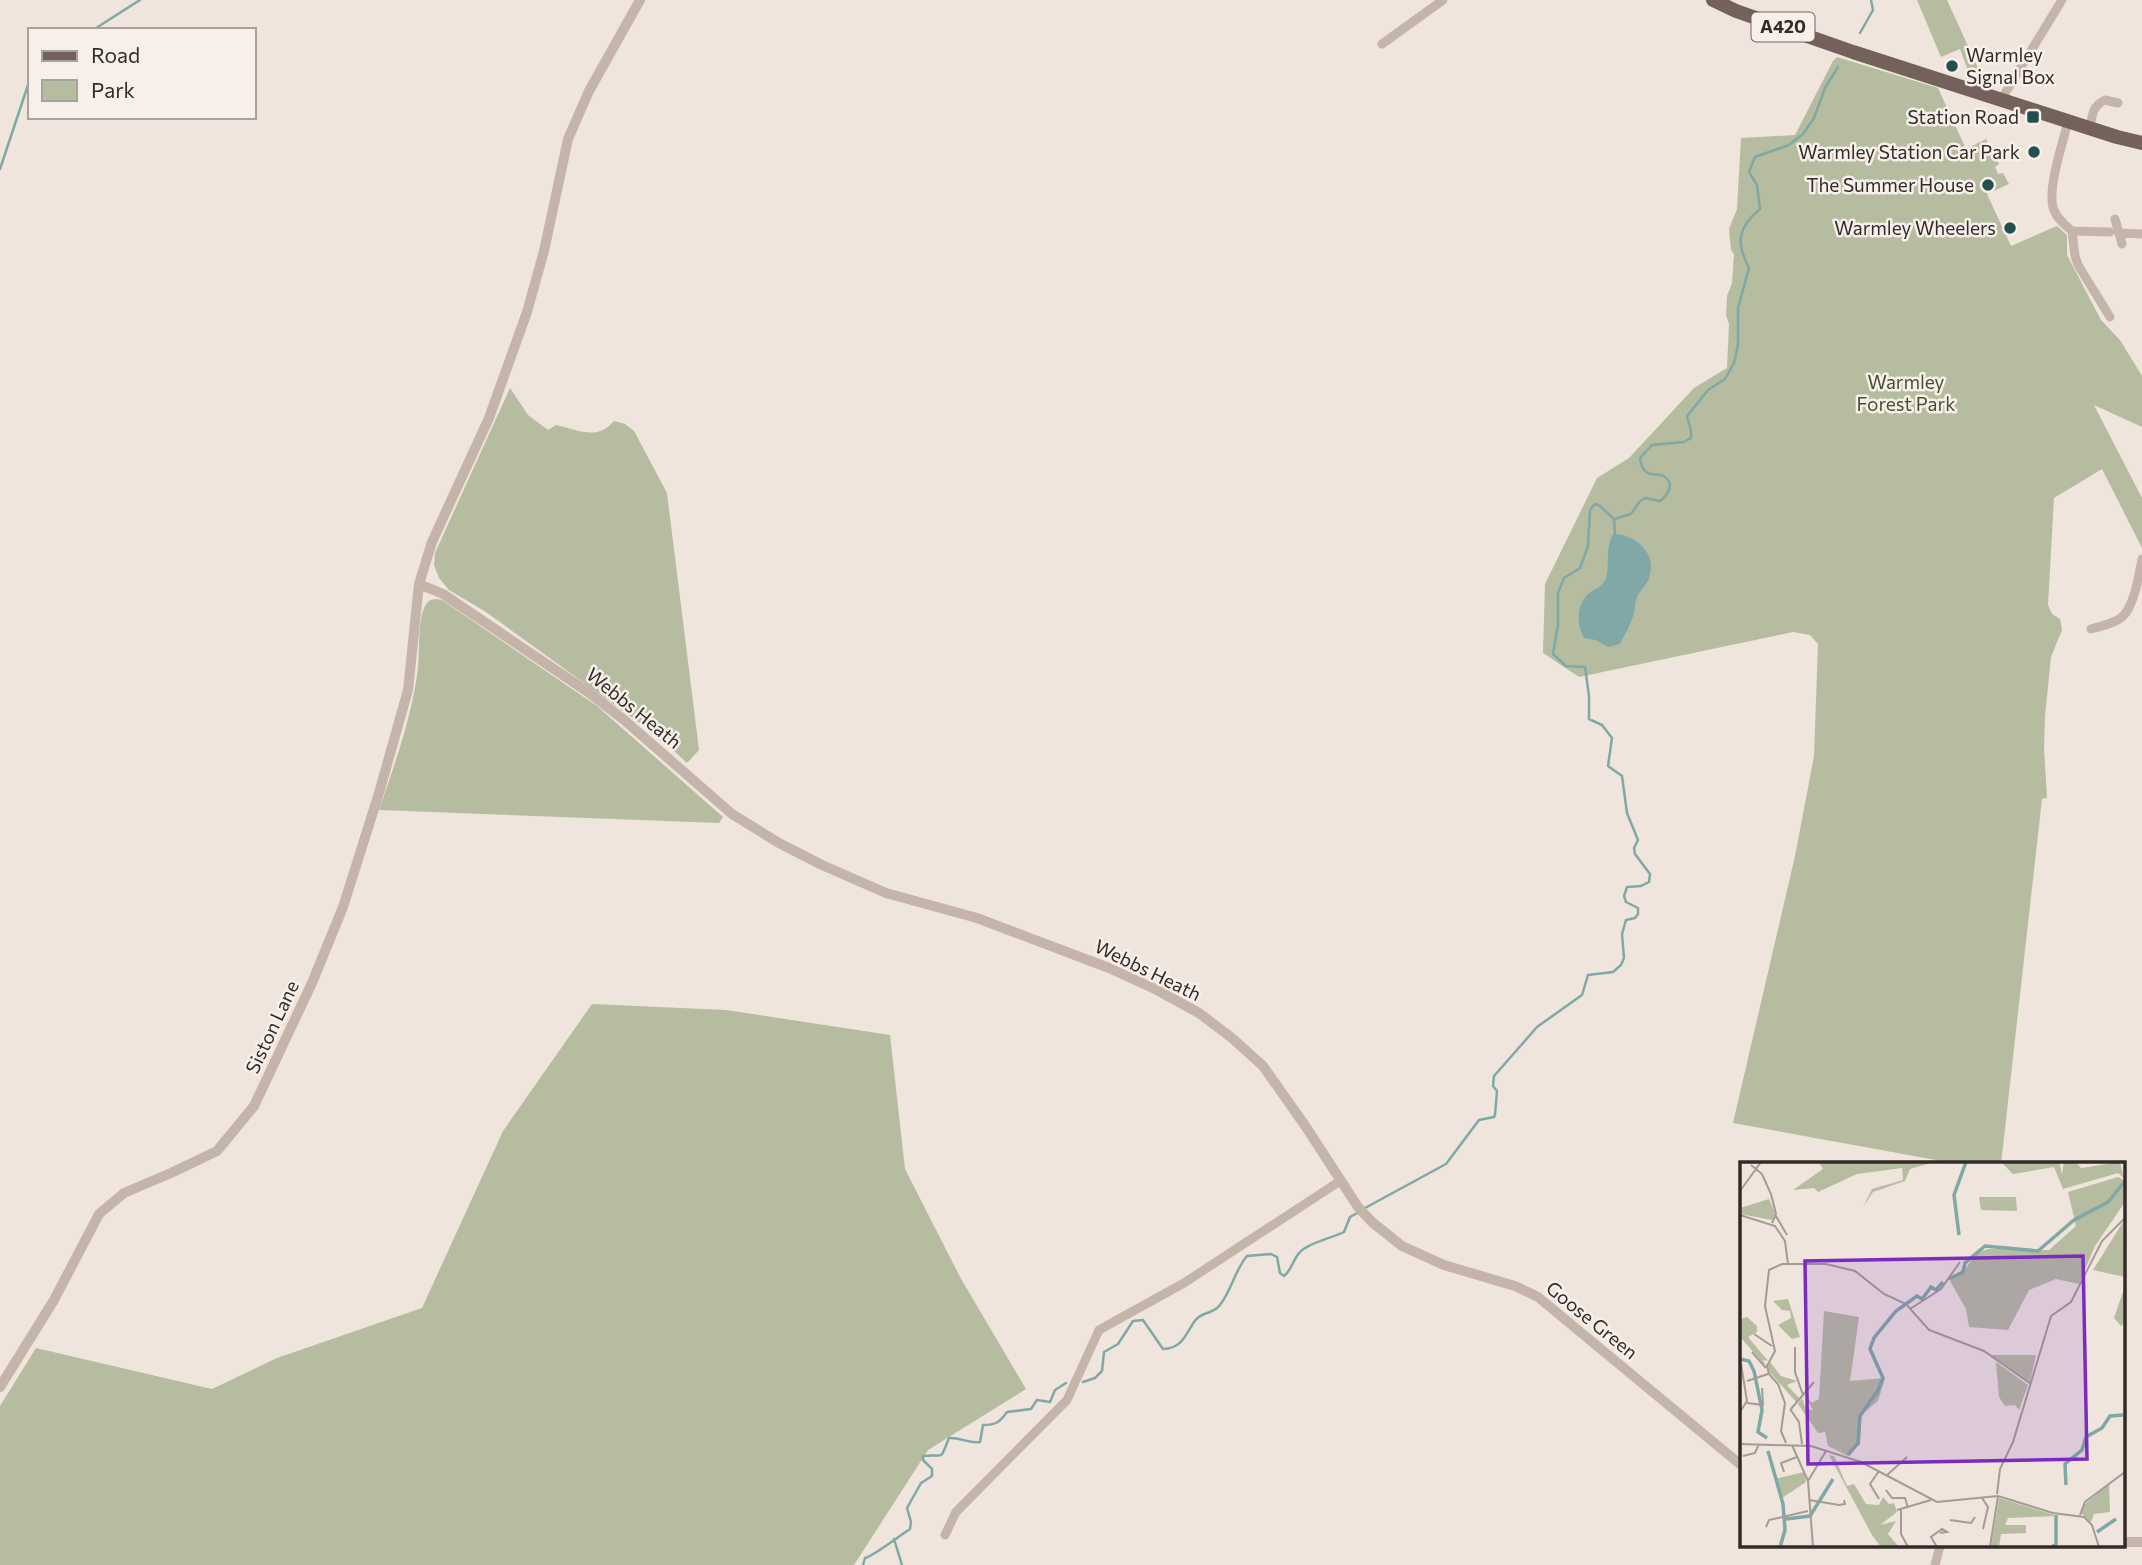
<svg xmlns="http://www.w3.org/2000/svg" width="2142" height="1565" font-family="Commissioner,sans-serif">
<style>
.green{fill:#b5bc9f}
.water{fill:#7fa8a6}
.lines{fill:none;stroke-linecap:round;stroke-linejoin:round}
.stream{stroke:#7fa8a6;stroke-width:2.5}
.minor{stroke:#c5b4aa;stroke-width:9}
.tertiary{stroke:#c5b4aa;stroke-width:10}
.primary{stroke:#74615c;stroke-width:14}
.poi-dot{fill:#23504f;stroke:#f7efe9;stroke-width:2.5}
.labels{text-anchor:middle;stroke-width:5;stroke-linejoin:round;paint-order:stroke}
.shield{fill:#f7efe9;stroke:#6e6663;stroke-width:2}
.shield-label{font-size:18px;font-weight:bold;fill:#342b29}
.poi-label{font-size:19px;fill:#342b29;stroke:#f7efe9;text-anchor:end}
.park-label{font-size:19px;fill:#474f30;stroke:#f7efe9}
.street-label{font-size:19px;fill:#342b29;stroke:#f7efe9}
.inset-river{fill:none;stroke:#7fa8a6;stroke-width:3.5}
.inset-road{fill:none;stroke:#a49b95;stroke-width:2}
.view{fill:#7b2cbf;fill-opacity:0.15;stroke:#7b2cbf;stroke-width:3.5}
.inset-edge{fill:none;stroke:#342b29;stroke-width:3.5}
</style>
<rect width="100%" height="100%" fill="#efe5dd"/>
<path class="green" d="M1917,0H1947L1978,68L1976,72L1969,73L1960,49L1941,57Z
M1837,57L1938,88L1966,149L1986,139L1999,164L1995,167L1998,174L2003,173L2009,184L1987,194L2011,246L2057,226L2067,235V255L2101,320L2120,340L2142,376V427L2094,405L2142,498V548L2102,469L2054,498L2048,605L2052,614L2060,619L2062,630L2051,657L2045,716L2044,748L2047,798L2042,799L2001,1164H1958L1733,1123L1795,856L1814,756L1818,644L1810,635L1793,632L1579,677L1543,653L1545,584L1597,478L1629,458L1694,388L1727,368L1729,324L1726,315L1727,296L1732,283L1734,254L1731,250L1729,229L1737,209L1741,138L1795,135L1833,61Z
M510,388L528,415L548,430L556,425C579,430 597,441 614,421L625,424L634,431L667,493L699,750L687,763L659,737L486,612L449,590L439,578L434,565L435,553Z
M436,599L442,600L597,706L723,817L719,823L379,810C395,763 412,717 418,668C420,652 417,615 427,603C430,599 432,600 436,599Z
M592,1004L726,1010L890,1035L905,1169L960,1277L1026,1389L928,1450L854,1565H0V1406L36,1348L212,1389L277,1358L422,1308L503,1131Z"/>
<path class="water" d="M1613,534C1635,534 1658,553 1649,578C1647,585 1640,590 1637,597C1635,602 1635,608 1634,613C1631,624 1625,634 1620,644L1608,647L1596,640L1584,638C1577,625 1576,609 1586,596C1592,589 1603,588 1606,578C1610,562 1605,550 1613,534Z"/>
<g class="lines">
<path class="stream" d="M93,30L140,0
M1860,33L1873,10L1871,0
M0,169L30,79
M1615,534L1614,519L1631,514L1640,501L1645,498L1660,501C1667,496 1675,484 1665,477C1660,473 1653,476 1648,473C1642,470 1641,464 1640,458L1652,445L1684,442L1691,438V431L1687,416L1708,390L1725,379L1734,363L1738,345V308L1749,268C1736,243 1737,228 1760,209L1757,185L1749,172L1755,157L1789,145L1803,134L1814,118L1825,88L1838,67
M1365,1208L1446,1164L1479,1120L1494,1117L1495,1115L1497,1091L1493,1086L1494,1076L1537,1027L1582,995L1588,975L1613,972L1621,965L1624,958L1622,934L1626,920L1635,918L1638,914V908L1626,902L1624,896L1627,887L1641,886L1649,882L1650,874L1635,854L1634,848L1638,840L1627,813L1622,776L1608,766L1612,738L1602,725L1589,719V696L1585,667L1566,666L1553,654L1558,625V593L1564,578L1580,568L1588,546L1590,510L1595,504L1600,506L1614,519
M1083,1382L1095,1378L1102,1371L1104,1352L1118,1344L1133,1321L1143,1320L1163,1349C1182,1348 1185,1336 1194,1322C1199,1313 1210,1314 1217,1308C1229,1298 1235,1269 1247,1256L1271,1254L1277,1257L1280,1273L1284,1276C1292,1270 1293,1259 1300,1252C1308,1243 1332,1238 1344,1232L1350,1217L1359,1212
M894,1539L902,1565
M863,1565L865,1558C875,1555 899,1536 910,1529L911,1522L907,1508L921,1483L932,1476V1469L923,1460V1456C945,1453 939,1463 949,1438C960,1437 969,1444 980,1442L983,1425C996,1425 1000,1422 1007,1412L1031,1409L1037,1400L1050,1402L1055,1390L1066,1383"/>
<path class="minor" d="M1382,44L1443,0
M2001,100L2062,0
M2068,122C2063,142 2046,192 2054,210C2057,219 2065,225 2072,231L2110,232
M2090,129C2092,116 2092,106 2105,100L2118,103
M2115,219L2122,244
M2072,231L2075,256L2078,265L2110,317
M2119,233L2142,234
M2091,629C2101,626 2114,624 2122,617C2134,607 2139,575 2142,559
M945,1535L956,1512L1067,1400L1099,1330L1184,1283L1340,1181
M1935,1565L1940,1546"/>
<path class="tertiary" d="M419,584L443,594L588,692L623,719L732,814L779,843L822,865L886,893L977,918L1109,968L1155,989L1199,1013L1232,1038L1263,1066L1306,1127L1358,1207L1372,1222L1402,1246L1444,1265L1515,1286L1538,1297L1741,1465
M0,1387L54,1300L99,1214L124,1193L171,1173L217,1151L254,1106L312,983L343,907L379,793L408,690L419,584L432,542L489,418L527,312L544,251L568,139L589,91L640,0
M2123,1542H2142"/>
<path class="primary" d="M1713,0L1736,11L1853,52L2117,137L2142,143"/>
</g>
<g class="poi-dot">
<circle cx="1952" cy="66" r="7"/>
<rect x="2026" y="110" width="14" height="14" rx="3.5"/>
<circle cx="2034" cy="152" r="7"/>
<circle cx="1988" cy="185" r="7"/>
<circle cx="2010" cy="228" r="7"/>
</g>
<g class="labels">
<rect class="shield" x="1751.5" y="12.5" width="63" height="29" rx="5"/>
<g class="shield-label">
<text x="1783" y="33">A420</text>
</g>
<g class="poi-label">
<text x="1966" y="62" text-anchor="start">Warmley<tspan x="1966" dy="22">Signal Box</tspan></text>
<text x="2019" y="124">Station Road</text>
<text x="2020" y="159">Warmley Station Car Park</text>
<text x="1974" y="192">The Summer House</text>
<text x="1996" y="235">Warmley Wheelers</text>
</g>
<g class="park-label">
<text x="1906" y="389">Warmley<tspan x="1906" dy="22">Forest Park</tspan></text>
</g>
<g class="street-label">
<text transform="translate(634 708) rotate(39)" y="7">Webbs Heath</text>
<text transform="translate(1148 970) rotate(26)" y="7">Webbs Heath</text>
<text transform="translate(272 1027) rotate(-65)" y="7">Siston Lane</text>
<text transform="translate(1592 1320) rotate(39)" y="7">Goose Green</text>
</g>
</g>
<g transform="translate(1740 1162)">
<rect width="385" height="385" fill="#efe5dd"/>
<path d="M79,0H194L170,7L165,19L133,30L123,45L132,27L163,18L162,6L117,12L78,30L74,26L53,28L83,7ZM261,0H319L322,12L324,0H336L341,6L380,0L384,16L378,11L323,27L314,5L273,12ZM378,15L385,19V40L355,84L339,122L316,117L289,128L268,168L229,165L226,147L210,119L223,111L236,91L248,87L309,88L336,64L328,30ZM239,35H276L277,49L241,48ZM29,37L35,51L32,58L0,52V46ZM383,60L385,115L353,108ZM385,124V160L381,164L374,156ZM48,137L60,175L52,177L38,163L51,156L50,149L42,148L33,139ZM84,149L119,155L110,219L145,216L138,239L121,253L120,283L113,284L108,294L88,284L85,270L78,271L58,242L62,236L65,245L73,249L65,233L72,241L79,237ZM0,151L1,157L7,155L17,164V170L8,175L28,199L23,198L26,204L0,175ZM251,193H296L290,220ZM30,200L41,214L57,219L47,223L60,237L57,241L27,207ZM256,200L288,223L279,248L275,243L265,244L259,235ZM89,293L94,294L107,324L114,322L126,342L139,343L143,335L149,342L154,341L157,350L140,363L156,359L148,372L159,385H141L132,373ZM64,310L66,320L42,336L35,317ZM369,322L370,350L354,352L351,360L341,351L343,344ZM259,336L318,354L268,356L265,363H286V371L261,372L259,385H251Z" fill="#b5bc9f"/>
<path class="inset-river" d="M219,73L214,33L226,0M209,117L223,110L225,101L245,84L298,89L334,58L368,40L385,19M0,197L9,199L14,209L22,248L18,270L27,276M136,233L143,216L130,187L134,176L156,149L177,134L182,137L191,125L196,128L203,120M28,289L43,342L45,368L40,385M108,293L118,281L120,254L136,231M326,323L325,302L342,288L346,275L362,266L370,254L383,253M46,357L70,354L93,317M357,370L376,357M312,385L316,382V353"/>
<path class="inset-road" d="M11,3L22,12L31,32L36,52L32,61M0,29L21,0M0,53L35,64L45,79L48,102M36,54L47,73M170,147L201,127L220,100M14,172L32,184M55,185V210L63,233M12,190L26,206M29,212L27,204L35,189L25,144L29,108L42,102H86L115,109L144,132L166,142L189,168L244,189L291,222M29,212L38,222L45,241L41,269L46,281M7,219L28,212M7,241L23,243L22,226M50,247L59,260L62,282M51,247L74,220M0,250L7,239L1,202M0,282L71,284L121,300L197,340L258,334M52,283L68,319L73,385M3,294L15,291L19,282M139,309L130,322L139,337M44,310L41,301L57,295M146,314L167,295M68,319L86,289M146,328L152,336H165L168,346M257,332L260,307L273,280L311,154L331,140L362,79L385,56M258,334L313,351L344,355L352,363L359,385M242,336L248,345L243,367M69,338L99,343L105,342L104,338M157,348L191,338M161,348V372L168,385M340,353L345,340L385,310M210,358L231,361L235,355M26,365L29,358L68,349M197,385L191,375L202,367L207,370L200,371M250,385L258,334"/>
<path class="view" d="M343,94L347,297L68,302L65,99Z"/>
<rect width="385" height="385" class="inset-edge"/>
</g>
<rect x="28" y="28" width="228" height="91" fill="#f7efe9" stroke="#a9a19c" stroke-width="2"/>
<rect x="42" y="51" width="35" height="10" fill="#74615c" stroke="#a9a19c" stroke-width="2"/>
<text x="91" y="63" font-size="21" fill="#342b29">Road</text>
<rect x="42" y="80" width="35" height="21" fill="#b5bc9f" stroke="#a9a19c" stroke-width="2"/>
<text x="91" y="98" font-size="21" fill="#342b29">Park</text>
</svg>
